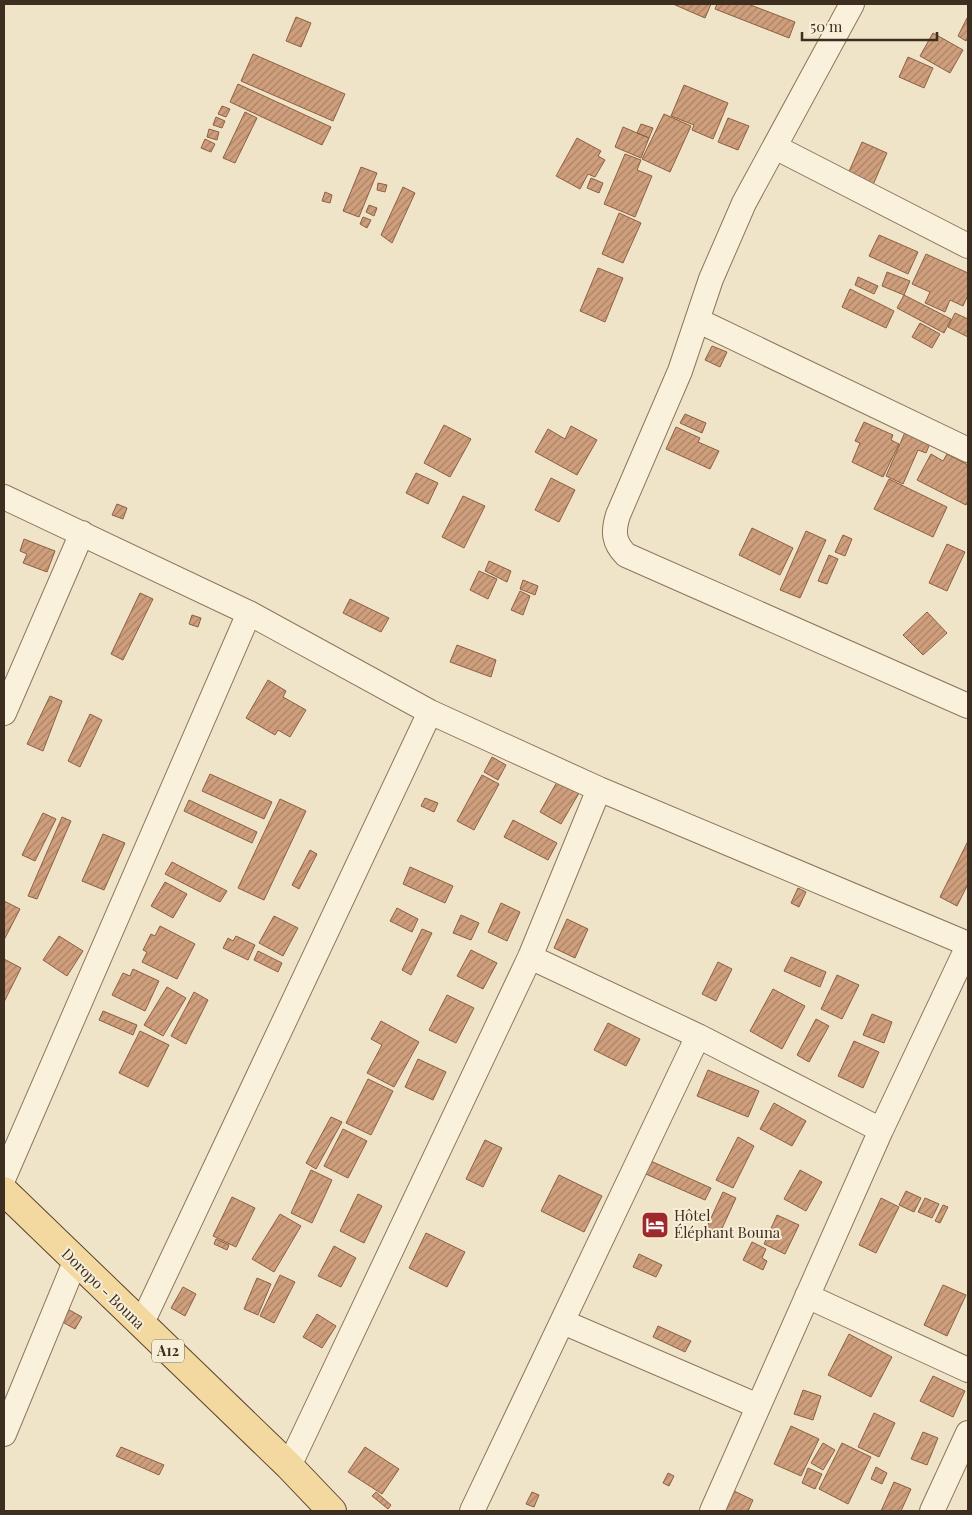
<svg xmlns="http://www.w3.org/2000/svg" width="972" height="1515" font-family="'Playfair Display',serif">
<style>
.building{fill:url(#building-hatch);stroke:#8d5f41}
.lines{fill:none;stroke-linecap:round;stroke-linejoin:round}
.minor-casing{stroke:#8d765c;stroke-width:26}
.major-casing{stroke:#5b4430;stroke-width:30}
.minor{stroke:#faf1dc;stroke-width:24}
.major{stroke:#f3d9a0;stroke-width:28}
.labels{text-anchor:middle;stroke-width:4;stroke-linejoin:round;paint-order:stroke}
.shield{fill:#f7eed8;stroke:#756857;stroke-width:1}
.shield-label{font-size:14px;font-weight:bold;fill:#3d2e20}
.poi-label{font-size:15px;fill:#3d2e20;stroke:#f7eed8;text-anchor:start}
.street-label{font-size:15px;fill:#3d2e20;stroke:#f7eed8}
</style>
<defs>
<pattern id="building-hatch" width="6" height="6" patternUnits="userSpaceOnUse" patternTransform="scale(1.25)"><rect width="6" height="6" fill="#cf9f7d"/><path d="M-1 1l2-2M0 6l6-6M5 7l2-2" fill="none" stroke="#a98266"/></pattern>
</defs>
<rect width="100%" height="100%" fill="#f0e4c8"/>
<path class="building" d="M673,4H711L705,18Z
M717,4H748L795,22L789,38L715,9Z
M296,17L311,23L301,47L286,41Z
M967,18L968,37L966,41L958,36Z
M933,33L963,50L950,73L920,56Z
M253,54L345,94L333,121L241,81Z
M908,57L933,68L924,88L899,77Z
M238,84L331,127L322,145L230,102Z
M684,85L728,103L713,139L692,130L694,125L671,116Z
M222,106L230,109L226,117L218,114Z
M245,112L257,118L235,163L223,158Z
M664,114L691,126L670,172L642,159Z
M216,117L225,121L222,128L213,125Z
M728,118L749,126L738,150L718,142Z
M641,124L653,128L649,138L637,133Z
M623,127L649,138L641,158L615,147Z
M209,129L219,132L217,140L207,137Z
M577,138L601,151L598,156L605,160L595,177L588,174L580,189L556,176Z
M205,139L215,144L211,152L201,148Z
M862,142L887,153L872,187L847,176Z
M625,154L641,160L637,170L652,176L635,217L604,204Z
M361,167L377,173L359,217L343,211Z
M591,178L603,183L599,193L587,188Z
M378,183L387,185L385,192L377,190Z
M403,187L415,193L392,243L381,235Z
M325,192L332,195L330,203L322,201Z
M369,205L377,208L374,216L366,212Z
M619,213L641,223L623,263L602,254Z
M363,217L371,220L367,228L360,224Z
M879,235L918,252L908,274L869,256Z
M926,254L968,273V295L963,306L950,300L945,312L925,303L930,292L912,284Z
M598,268L623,278L605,322L580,311Z
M887,272L910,281L904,295L882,286Z
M858,277L878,286L874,294L855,285Z
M850,289L894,311L886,328L842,307Z
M904,295L951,319L944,333L897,308Z
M955,313L968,319V337L948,327Z
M920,323L940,334L932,348L912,337Z
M712,346L727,352L720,367L705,360Z
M685,414L706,423L702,433L680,423Z
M864,422L893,435L891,440L899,444L883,477L852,462L860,443L855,441Z
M444,425L471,439L450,477L424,463Z
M571,426L597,440L577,475L535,452L548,429L565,439Z
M676,427L700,438L698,442L719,451L710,469L666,449Z
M906,430L931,441L926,453L918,450L903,484L886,476Z
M931,454L943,461L947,454L968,465V501L966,505L917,480Z
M416,473L438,483L428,504L406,493Z
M551,478L575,490L559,522L535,510Z
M889,479L947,507L933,537L874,509Z
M463,496L485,506L464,548L442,537Z
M117,504L127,508L123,519L112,515Z
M752,528L793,548L780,575L739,555Z
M806,531L826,540L800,598L780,590Z
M843,535L852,539L845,556L835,552Z
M24,539L55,551L47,572L23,563L27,554L20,551Z
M947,544L965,552L947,591L929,583Z
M829,555L838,559L827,584L818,581Z
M489,561L511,571L507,582L485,571Z
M479,571L497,579L488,599L470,590Z
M523,580L538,586L535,595L520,589Z
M520,591L530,596L523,615L511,610Z
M140,593L153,599L123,660L111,654Z
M350,599L389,618L381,632L343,613Z
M927,612L947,633L923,655L903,635Z
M192,615L201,618L198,627L189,624Z
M457,645L496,660L491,677L450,662Z
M268,680L286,691L283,697L306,710L290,737L278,730L275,735L246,718Z
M50,696L62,701L43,751L27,744Z
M90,714L102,720L80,767L68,761Z
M492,757L506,765L498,780L484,772Z
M210,774L272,802L264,819L202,791Z
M482,775L499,784L474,830L457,821Z
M557,782L579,793L561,824L540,812Z
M425,798L438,803L434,812L421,806Z
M280,799L306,811L264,900L238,888Z
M189,800L257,832L252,843L184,811Z
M43,813L56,819L35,861L22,855Z
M62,817L71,821L37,899L28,896Z
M513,820L557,843L548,860L504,837Z
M103,834L125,843L104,890L82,881Z
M968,841V884L957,906L940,897Z
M310,850L317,854L299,889L292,885Z
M172,862L227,891L220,902L165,874Z
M410,867L453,886L445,903L403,884Z
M165,882L187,894L173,918L151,906Z
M798,888L806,892L799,907L791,903Z
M4,901L20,909L4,940Z
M501,903L520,912L507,941L488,932Z
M397,908L418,919L412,932L390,921Z
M461,915L479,923L471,940L453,933Z
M274,916L298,928L283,956L259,943Z
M567,919L588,929L575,958L554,948Z
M160,926L195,944L177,979L142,962L147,952L143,950L151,934L155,936Z
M422,929L432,933L411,975L402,970Z
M59,936L83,951L67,976L43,960Z
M236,936L255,945L248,960L223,948L228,938L233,941Z
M471,950L497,963L483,989L457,976Z
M258,951L282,963L278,972L254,960Z
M791,957L826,972L820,987L784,971Z
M4,959L21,968L4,1002Z
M718,962L732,969L716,1001L702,994Z
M133,969L159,981L145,1011L112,995L123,973L130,976Z
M837,975L859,985L842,1019L821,1009Z
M167,987L186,998L163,1036L144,1025Z
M773,989L805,1006L782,1049L750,1031Z
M194,992L208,1000L186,1044L171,1036Z
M447,995L474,1008L456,1043L429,1030Z
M103,1011L137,1025L133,1035L99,1020Z
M872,1014L892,1022L884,1043L863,1035Z
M816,1019L829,1026L809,1062L797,1055Z
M381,1021L419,1042L394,1087L367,1073L382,1045L371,1039Z
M608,1023L640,1039L626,1066L594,1050Z
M140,1031L169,1045L148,1087L119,1073Z
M854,1041L879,1052L863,1088L838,1076Z
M418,1059L446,1072L433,1100L405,1087Z
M708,1070L759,1091L748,1117L697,1096Z
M368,1079L393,1091L371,1135L346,1123Z
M774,1103L806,1121L792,1146L760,1129Z
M331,1117L342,1122L316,1169L306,1163Z
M343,1129L367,1141L348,1178L324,1166Z
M738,1137L754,1146L733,1188L716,1180Z
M485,1140L502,1148L483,1187L466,1179Z
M644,1158L711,1188L705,1200L639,1171Z
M311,1170L332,1180L312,1223L291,1213Z
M800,1170L822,1182L806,1211L784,1199Z
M559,1175L602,1196L584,1232L541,1211Z
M906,1191L921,1198L914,1212L899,1205Z
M723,1192L736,1198L718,1237L705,1231Z
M358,1194L382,1206L364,1243L340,1231Z
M232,1197L255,1208L236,1247L213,1236Z
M881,1198L899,1207L876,1253L859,1245Z
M925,1198L939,1204L932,1218L918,1212Z
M943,1205L948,1207L940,1223L935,1221Z
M280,1214L301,1226L274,1272L252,1259Z
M777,1215L799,1225L785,1254L764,1244Z
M426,1233L465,1252L447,1287L409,1268Z
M216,1239L229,1245L227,1250L214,1244Z
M752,1242L766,1249L762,1258L767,1261L763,1270L743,1260Z
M334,1246L356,1258L341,1287L318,1276Z
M639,1254L662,1265L656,1277L633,1267Z
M280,1275L295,1282L274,1323L260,1316Z
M257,1278L271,1284L258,1315L244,1309Z
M943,1285L966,1295L947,1336L924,1325Z
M183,1287L196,1294L185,1316L171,1308Z
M64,1307L82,1317L75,1329L57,1319Z
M317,1314L336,1326L322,1348L303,1337Z
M658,1326L691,1341L685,1352L653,1337Z
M849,1334L892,1357L871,1397L828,1375Z
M933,1376L965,1391L953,1417L920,1401Z
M803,1390L821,1396L813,1420L794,1414Z
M874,1413L895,1423L879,1457L858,1447Z
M791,1426L819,1439L801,1476L774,1464Z
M923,1432L938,1438L927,1465L911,1459Z
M823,1443L835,1450L823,1470L811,1463Z
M842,1443L871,1457L848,1504L819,1489Z
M121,1447L164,1465L159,1475L116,1456Z
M365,1447L399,1469L382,1494L348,1472Z
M876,1467L887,1473L882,1484L871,1479Z
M808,1468L822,1474L815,1489L802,1483Z
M668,1473L674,1476L669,1486L663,1483Z
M894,1482L911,1489L901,1511H881Z
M732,1490L753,1500L748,1511H722Z
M376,1492L391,1505L388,1509L372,1496Z
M532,1492L539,1495L534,1507L526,1504Z"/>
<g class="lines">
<defs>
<path id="minor" d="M852,4L744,203L711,279L680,371L618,515C613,531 613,542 626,555L968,706
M775,147L968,246
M699,321L968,450
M4,497L249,613L430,712L599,789L968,944
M4,713L82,533
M530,957L698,1036L881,1130
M4,1177L249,613
M807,1296L968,1370
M563,1322L758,1406
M141,1325L430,712
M4,1434L75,1262
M289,1466L530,957L599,789
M472,1511L698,1036
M712,1511L881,1130L968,946
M932,1511L968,1433"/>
<path id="major" d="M4,1191L289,1466L332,1511"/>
</defs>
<use href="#minor" class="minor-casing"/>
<use href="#major" class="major-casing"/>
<use href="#minor" class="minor"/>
<use href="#major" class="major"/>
</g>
<defs>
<symbol id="hotel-square" viewBox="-11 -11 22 22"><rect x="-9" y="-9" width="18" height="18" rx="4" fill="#9e2a2b" stroke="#f7eed8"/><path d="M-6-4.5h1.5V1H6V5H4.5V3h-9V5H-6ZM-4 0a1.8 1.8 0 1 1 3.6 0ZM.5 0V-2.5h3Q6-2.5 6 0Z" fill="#fff"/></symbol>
</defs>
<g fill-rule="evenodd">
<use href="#hotel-square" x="639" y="1209" width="32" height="32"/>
</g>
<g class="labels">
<rect class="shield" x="152" y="1339.5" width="32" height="23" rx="4"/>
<g class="shield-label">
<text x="168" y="1356">A12</text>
</g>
<g class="poi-label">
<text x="674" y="1221">Hôtel<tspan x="674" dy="17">Éléphant Bouna</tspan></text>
</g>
<g class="street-label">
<text transform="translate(103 1289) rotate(44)" y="5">Doropo - Bouna</text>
</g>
</g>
<rect width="972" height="1515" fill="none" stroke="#3d2e20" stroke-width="10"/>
<path d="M802 32v8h135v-8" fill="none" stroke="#3d2e20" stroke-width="2.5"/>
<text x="810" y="32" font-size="15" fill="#3d2e20" stroke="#f7eed8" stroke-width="4" paint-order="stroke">50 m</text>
</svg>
